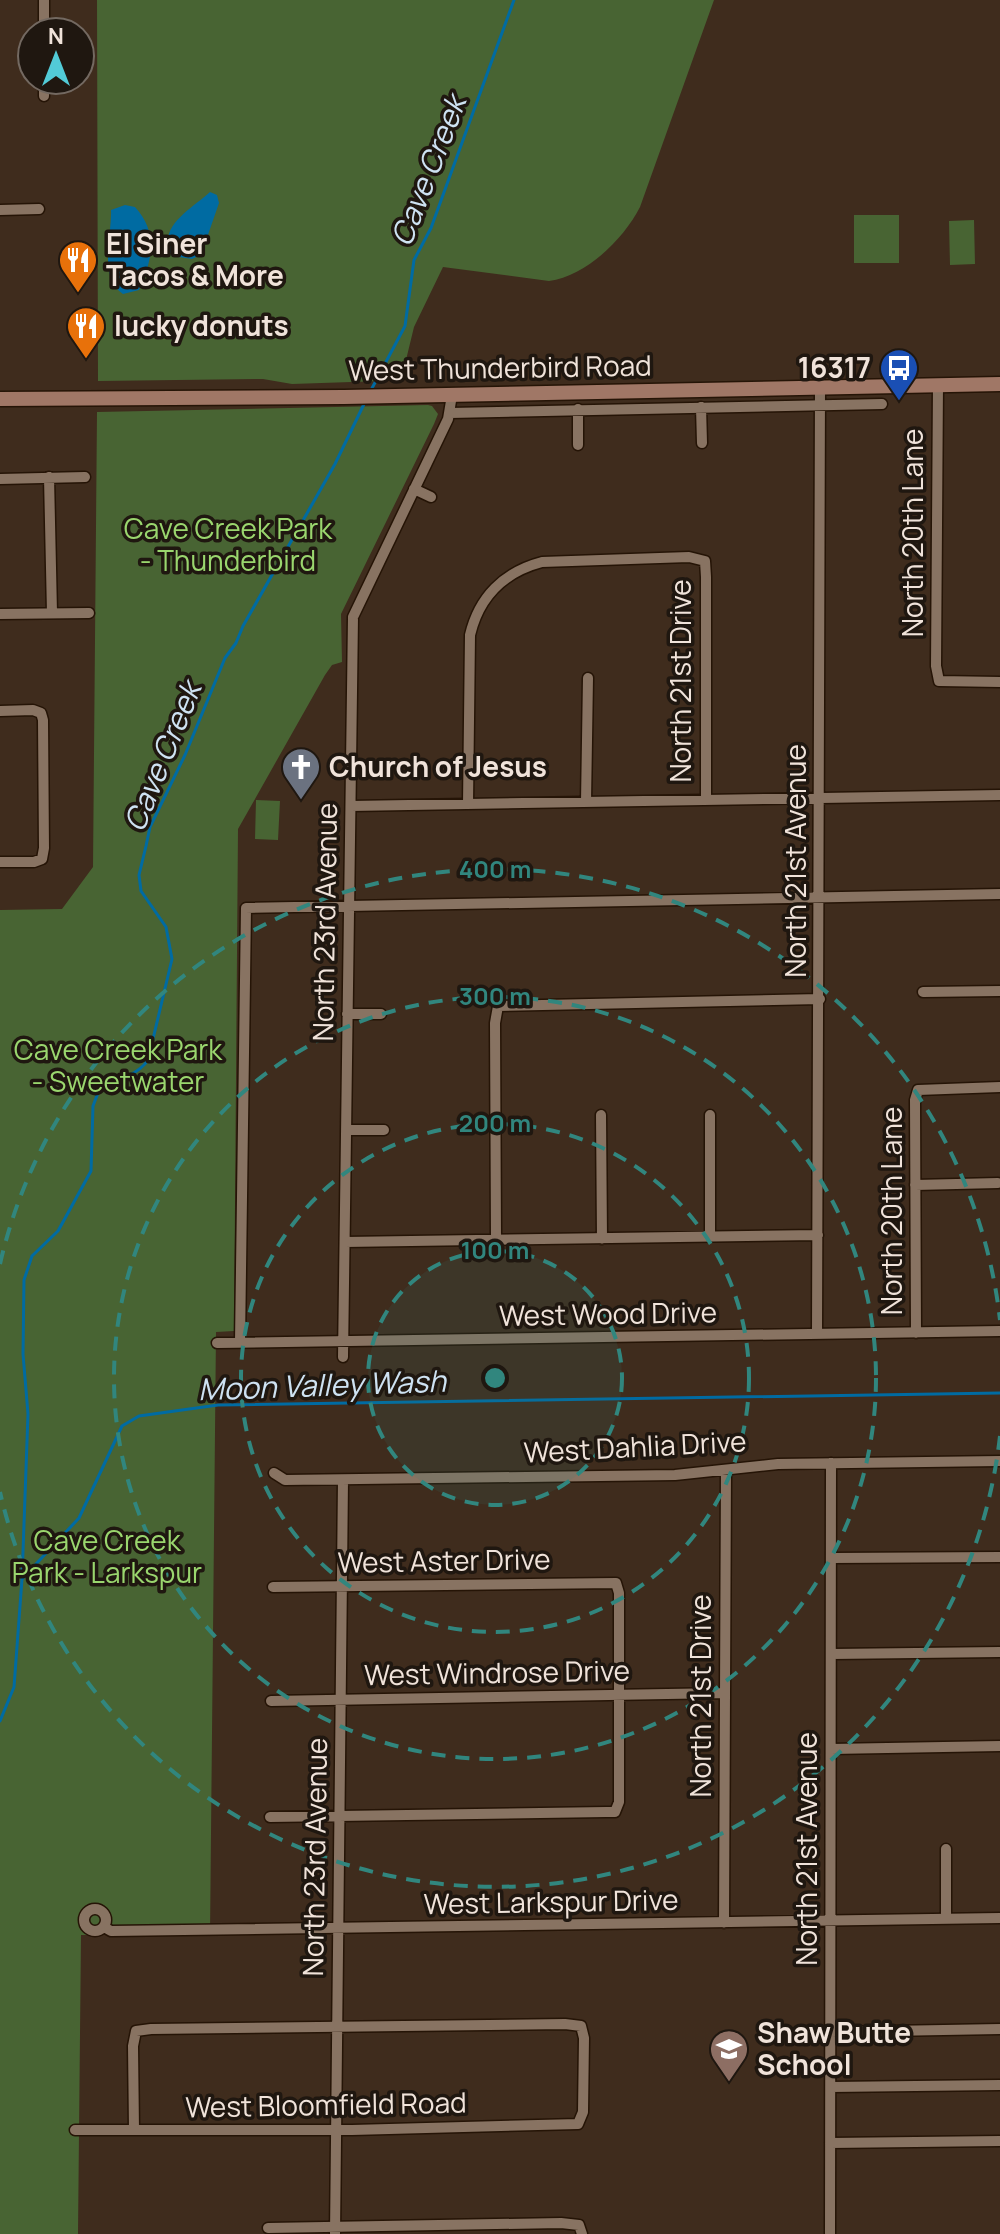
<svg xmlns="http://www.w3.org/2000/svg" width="1000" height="2234" font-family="Manrope,sans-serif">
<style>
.green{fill:#486433}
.water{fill:#006ba2}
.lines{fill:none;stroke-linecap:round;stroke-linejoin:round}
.stream{stroke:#006ba2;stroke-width:3}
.minor-casing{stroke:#251406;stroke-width:13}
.secondary-casing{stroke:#251406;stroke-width:17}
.minor{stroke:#887362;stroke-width:10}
.secondary{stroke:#a07766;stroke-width:14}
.ring{fill:none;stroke:#31867e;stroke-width:4;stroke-dasharray:14 10}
.labels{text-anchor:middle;stroke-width:7;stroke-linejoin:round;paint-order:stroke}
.poi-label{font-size:28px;font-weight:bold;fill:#f0e3da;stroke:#1f1710;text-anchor:start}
.street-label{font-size:28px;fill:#f0e3da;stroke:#1f1710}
.park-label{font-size:28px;fill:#9ad66e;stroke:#1f1710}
.water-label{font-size:30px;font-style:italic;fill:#cee2f2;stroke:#1f1710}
.centre{fill:#31867e;stroke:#1f1710;stroke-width:4}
.ring-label{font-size:24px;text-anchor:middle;font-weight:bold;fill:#31867e;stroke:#1f1710;stroke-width:7;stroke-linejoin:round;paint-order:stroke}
</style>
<rect width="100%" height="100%" fill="#3f2c1d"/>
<path class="green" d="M97,0H714L640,207C623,240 586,276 549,281L443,267L414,327L406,360L381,381L292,384L263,379L98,381Z
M854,215H899V263H854Z
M974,220L975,264L950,265L949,221Z
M428,405L432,406L438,414L434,424L341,614L342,662L332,665L325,675L238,829L234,1331L216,1332L210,1935H81L78,2234H0V910L62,909L93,867L97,412Z
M256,800L280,801L278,840L255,839Z"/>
<path class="water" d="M210,192L217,195L219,203L201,255L192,259L172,256C155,227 193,208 210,192Z
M125,205L135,207C159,233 152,261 139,290L123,294C98,277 112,235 111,210Z"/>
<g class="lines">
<path class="stream" d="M370,392L405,326L414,260L431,228L514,0
M22,1579L79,1518L122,1426L139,1416L218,1405L1000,1393
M0,1721L14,1687L22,1579L28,1414L23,1354L24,1280L32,1256L58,1231L91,1171L93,1106L101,1085C118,1080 138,1075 148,1060L172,959L166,927L141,891L139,875L146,846L150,827L185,755L225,658L236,643L243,626L335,464L365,402"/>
<defs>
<path id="minor" d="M44,0V32
M44,80V96
M0,210L39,209
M938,385L936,666L939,681L1000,682
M701,407L702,443
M578,409V445
M450,413L882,404
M49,477L52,613
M0,479L85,477
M414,489L431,497
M0,614L89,613
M0,711L33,710L41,713L43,720L44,848L42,859L34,862H0
M586,802L588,678
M468,804L470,635C479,597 504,572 542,562L689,557L705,561L706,577V800
M351,806L1000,795
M923,992L1000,991
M347,1014H381
M601,1115L602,1239
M710,1115V1237
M346,1130H384
M915,1185L998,1183
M496,1240L495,1023L498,1006L820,999
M345,1242L818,1235
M916,1333L915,1100L918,1090L1000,1087
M817,1334L820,388
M240,1342L246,908L1000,894
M217,1343L1000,1331
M343,1357L353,617L448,419L452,395
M274,1473L285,1480L675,1475L778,1464L1000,1461
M832,1558L1000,1557
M832,1654L1000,1652
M271,1701L725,1693
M831,1749L1000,1746
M270,1817L606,1812H615L619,1802V1593L616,1583L273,1587
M946,1849V1919
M84 1920a11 11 0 1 1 22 0a11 11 0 1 1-22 0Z
M724,1923L726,1470
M104,1927L111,1931L1000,1918
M831,2032L1000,2029
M831,2087L1000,2085
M75,2130H352L578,2124L583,2112L584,2038L581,2026L565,2024L151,2029L136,2031L133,2046L134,2130
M830,2143L1000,2141
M268,2228L561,2223L579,2225L582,2234
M335,2234L343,1480
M830,2234L831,1463"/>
<path id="secondary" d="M0,399L344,397L1000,384"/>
</defs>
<use href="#minor" class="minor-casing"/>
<use href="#secondary" class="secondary-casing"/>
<use href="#minor" class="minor"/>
<use href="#secondary" class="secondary"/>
</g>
<circle cx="495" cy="1378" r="127" fill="#31867e" fill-opacity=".12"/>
<g class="ring">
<circle cx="495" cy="1378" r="127"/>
<circle cx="495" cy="1378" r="254"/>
<circle cx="495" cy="1378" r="381"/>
<path d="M1000 1436A508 508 0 0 1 0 1492M0 1264A508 508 0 0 1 1000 1320"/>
</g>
<defs>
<symbol id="restaurant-pin" viewBox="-11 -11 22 30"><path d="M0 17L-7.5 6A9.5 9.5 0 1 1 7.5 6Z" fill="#e8710a" stroke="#1f1710"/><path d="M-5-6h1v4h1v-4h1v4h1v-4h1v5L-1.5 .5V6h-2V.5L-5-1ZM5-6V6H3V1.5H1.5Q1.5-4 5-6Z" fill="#fff"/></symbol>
<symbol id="bus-pin" viewBox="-11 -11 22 30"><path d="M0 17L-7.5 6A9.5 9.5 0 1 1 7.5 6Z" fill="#1a4fb4" stroke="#1f1710"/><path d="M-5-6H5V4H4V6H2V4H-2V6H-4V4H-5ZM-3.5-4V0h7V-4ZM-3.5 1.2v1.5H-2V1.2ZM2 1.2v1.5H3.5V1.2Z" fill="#fff"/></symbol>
<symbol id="church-pin" viewBox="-11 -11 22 30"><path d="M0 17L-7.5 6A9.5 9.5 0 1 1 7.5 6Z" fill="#6b7280" stroke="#1f1710"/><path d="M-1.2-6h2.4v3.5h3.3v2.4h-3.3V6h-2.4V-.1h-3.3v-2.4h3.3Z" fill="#fff"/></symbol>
<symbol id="school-pin" viewBox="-11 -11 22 30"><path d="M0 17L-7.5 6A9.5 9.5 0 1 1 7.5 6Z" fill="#8d6e63" stroke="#1f1710"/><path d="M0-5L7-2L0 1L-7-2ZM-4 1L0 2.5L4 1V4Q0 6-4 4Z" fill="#fff"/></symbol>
</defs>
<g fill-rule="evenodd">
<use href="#restaurant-pin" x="56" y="238" width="44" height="60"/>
<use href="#restaurant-pin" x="64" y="304" width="44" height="60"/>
<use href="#bus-pin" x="877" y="346" width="44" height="60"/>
<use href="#church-pin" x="279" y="745" width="44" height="60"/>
<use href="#school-pin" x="707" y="2027" width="44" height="60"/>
</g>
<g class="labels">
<g class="poi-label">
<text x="106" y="254">El Siner<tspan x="106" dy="32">Tacos &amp; More</tspan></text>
<text x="114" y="336">lucky donuts</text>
<text x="871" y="378" text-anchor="end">16317</text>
<text x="329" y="777">Church of Jesus</text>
<text x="757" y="2043">Shaw Butte<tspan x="757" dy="32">School</tspan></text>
</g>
<g class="street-label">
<text transform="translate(500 368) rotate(-1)" y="10">West Thunderbird Road</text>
<text transform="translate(913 533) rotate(-90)" y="10">North 20th Lane</text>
<text transform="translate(681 681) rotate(-90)" y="10">North 21st Drive</text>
<text transform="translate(796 861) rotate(-90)" y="10">North 21st Avenue</text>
<text transform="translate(325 922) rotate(-89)" y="10">North 23rd Avenue</text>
<text transform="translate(892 1211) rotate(-90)" y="10">North 20th Lane</text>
<text transform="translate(608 1314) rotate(-1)" y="10">West Wood Drive</text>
<text transform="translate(635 1447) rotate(-3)" y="10">West Dahlia Drive</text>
<text transform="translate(444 1561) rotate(-1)" y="10">West Aster Drive</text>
<text transform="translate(497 1673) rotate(-1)" y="10">West Windrose Drive</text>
<text transform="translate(701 1696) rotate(-90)" y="10">North 21st Drive</text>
<text transform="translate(807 1849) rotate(-90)" y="10">North 21st Avenue</text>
<text transform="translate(315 1857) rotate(-89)" y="10">North 23rd Avenue</text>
<text transform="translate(551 1902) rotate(-1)" y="10">West Larkspur Drive</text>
<text transform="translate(326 2105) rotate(-1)" y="10">West Bloomfield Road</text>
</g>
<g class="park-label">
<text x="228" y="539">Cave Creek Park<tspan x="228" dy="32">- Thunderbird</tspan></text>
<text x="118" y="1060">Cave Creek Park<tspan x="118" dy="32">- Sweetwater</tspan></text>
<text x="107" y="1551">Cave Creek<tspan x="107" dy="32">Park - Larkspur</tspan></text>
</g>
<g class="water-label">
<text transform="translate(429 171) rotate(-69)" y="10">Cave Creek</text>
<text transform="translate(163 757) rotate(-68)" y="10">Cave Creek</text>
<text transform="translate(322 1386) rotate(-2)" y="10">Moon Valley Wash</text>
</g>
</g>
<circle cx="495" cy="1378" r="12" class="centre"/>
<g class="ring-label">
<text x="495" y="878">400 m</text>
<text x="495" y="1005">300 m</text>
<text x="495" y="1132">200 m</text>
<text x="495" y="1259">100 m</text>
</g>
<g transform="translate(56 56)"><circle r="38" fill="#1f1710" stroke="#736961" stroke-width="2"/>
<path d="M0-6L14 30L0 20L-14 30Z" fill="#52cbd7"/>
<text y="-12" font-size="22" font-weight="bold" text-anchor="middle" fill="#f0e3da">N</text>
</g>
</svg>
